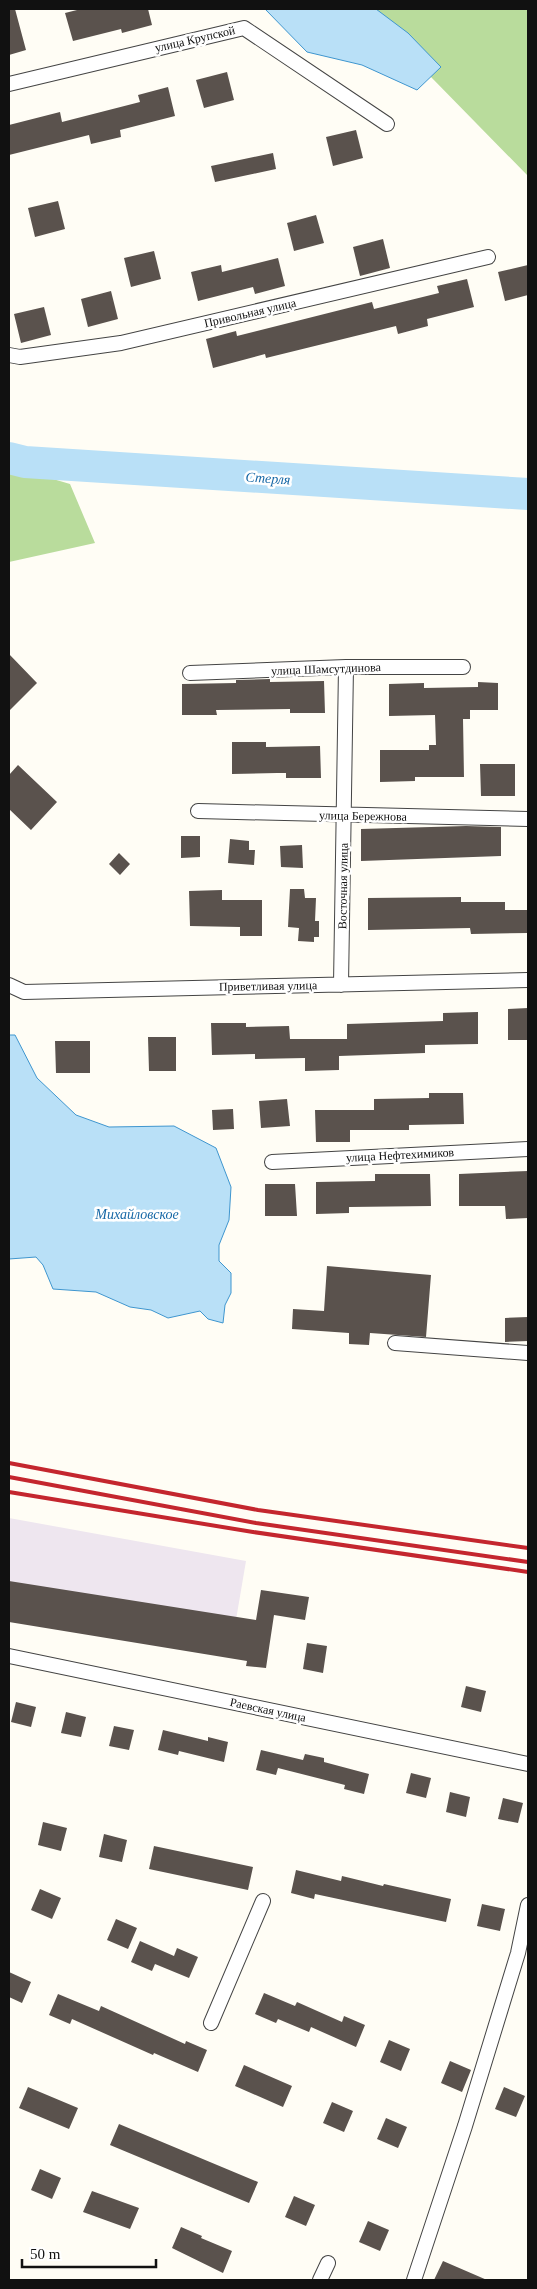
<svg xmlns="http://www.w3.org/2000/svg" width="537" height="2289" font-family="'Times New Roman',serif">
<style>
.industrial{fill:#eee6ef}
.forest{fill:#b9dc9c}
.water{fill:#b9e0f7;stroke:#3f96cf}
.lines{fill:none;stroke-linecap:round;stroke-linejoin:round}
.river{stroke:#b9e0f7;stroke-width:32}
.building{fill:#5a524d}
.street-casing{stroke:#444;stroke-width:16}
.street{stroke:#fff;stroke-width:14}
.rail{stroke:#c4262e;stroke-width:4}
.labels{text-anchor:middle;stroke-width:5;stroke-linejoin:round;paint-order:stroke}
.street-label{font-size:12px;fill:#111;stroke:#fff}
.water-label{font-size:14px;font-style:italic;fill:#1768a6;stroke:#fff}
</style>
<rect width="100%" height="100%" fill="#fffdf5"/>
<path class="industrial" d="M9,1518L246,1561L230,1655L9,1615Z"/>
<path class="forest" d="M322,9H528V176L431,77L336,24Z
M9,466L70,484L95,543L9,562Z"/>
<path class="water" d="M265,9H376L408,33L441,67L417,90L362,65L307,52Z
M9,1035H15L37,1078L76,1115L109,1127L174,1126L216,1148L231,1187L229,1220L219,1245V1261L231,1273V1293L225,1305L223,1323L208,1319L200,1311L168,1318L151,1310L130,1307L96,1292L53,1289L43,1265L36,1257L9,1259Z"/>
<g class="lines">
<path class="river" d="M9,458L25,462L528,494"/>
</g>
<path class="building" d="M9,9H15L26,50L9,55Z
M81,9H148L152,25L122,33L121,29L73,41L65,13Z
M227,72L234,100L204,108L196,80Z
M168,87L175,116L120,130L121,137L91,144L89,135L9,155V125L60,112L62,122L140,102L138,95Z
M356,130L363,158L333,166L326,137Z
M273,153L276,169L215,182L211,166Z
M58,201L65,229L35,237L28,208Z
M316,215L324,243L294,251L287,223Z
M383,239L390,268L360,276L353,247Z
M154,251L161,279L131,287L124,258Z
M278,258L285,286L255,294L253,287L198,301L191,272L221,265L222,272Z
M528,265V295L505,301L498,272Z
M467,279L474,307L427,319L428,326L398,334L396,326L266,358L265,354L213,368L206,339L236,331L237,336L372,302L374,309L439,293L437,286Z
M111,291L118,319L88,327L81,299Z
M44,307L51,335L21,343L14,314Z
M9,654L37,683L9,711Z
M270,679V682L324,681L325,713H290V709L216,710L217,715H182V684L236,683V680Z
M478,682L498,683V710H470V719H463L464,777H415V781L380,782V750H429V745H436L435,715L389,716V684L424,683V688L478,687Z
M232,742H266V747L320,746L321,778H286V773H277L232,774Z
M480,764H515V796H481Z
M18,765L57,802L31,830L9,809V775Z
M466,826L501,827V856L361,861V829Z
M181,836H200V857L181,858Z
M230,839L249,841V850H255L254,865L228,863Z
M302,845L303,868L281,867L280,846Z
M119,853L130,864L120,875L109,864Z
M290,889H304L305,898H316L315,921H319V937H314V942L298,941L299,928L288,927Z
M222,890V900H262V936H240V927L190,926L189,891Z
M461,897V902H505V910H528V933L471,934L470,928L368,930V898Z
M528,1008V1040H508V1009Z
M478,1012V1044L425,1045V1053L339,1056V1070L305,1071V1058L255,1059V1054L212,1055L211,1023H246V1027L289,1026L290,1039H347V1024L443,1021V1013Z
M148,1037H176V1071H149Z
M55,1041H90V1073H56Z
M429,1093H463L464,1124L409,1125V1130H350V1142H316L315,1110H374V1099L429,1098Z
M287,1099L290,1126L261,1128L259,1101Z
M233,1109L234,1129L213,1130L212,1110Z
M528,1171V1218L506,1219L505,1206H459V1174Z
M375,1174H430L431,1206L349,1207V1213L316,1214V1182L375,1181Z
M265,1184H295L297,1216H265Z
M327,1266L431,1275L426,1337L370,1333L369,1345L349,1344V1333L292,1329L293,1309L324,1311Z
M528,1317V1341L505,1342V1318Z
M9,1581L256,1620L261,1590L309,1597L305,1620L274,1615L266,1668L246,1666L247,1661L9,1622Z
M307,1643L327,1646L323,1673L303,1669Z
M466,1686L486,1691L481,1712L461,1707Z
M16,1702L36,1707L31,1727L11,1722Z
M66,1712L86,1717L81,1737L61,1733Z
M114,1726L134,1730L129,1750L109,1746Z
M163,1730L208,1741V1737L228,1742L224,1762L179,1751L178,1755L158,1750Z
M261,1750L303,1760L305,1754L324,1758V1762L369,1774L364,1794L344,1789L345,1785L278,1768L276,1775L256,1770Z
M411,1773L431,1778L426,1798L406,1793Z
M450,1792L470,1797L466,1817L446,1812Z
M503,1798L523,1803L518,1823L498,1819Z
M43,1822L67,1828L61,1851L38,1845Z
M104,1834L127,1840L122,1862L99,1857Z
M154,1846L253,1867L248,1890L149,1869Z
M296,1870L341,1881L342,1876L383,1886L384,1884L451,1899L446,1922L315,1894L314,1899L291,1893Z
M40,1889L61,1898L52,1919L31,1910Z
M482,1904L505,1909L500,1931L477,1926Z
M116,1919L137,1928L128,1949L107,1940Z
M140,1941L174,1956L177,1948L198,1957L189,1978L155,1964L152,1971L131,1962Z
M9,1972L31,1982L22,2003L9,1997Z
M264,1993L295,2006L297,2002L342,2022L344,2016L365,2025L356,2047L311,2027L309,2032L278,2019L276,2023L255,2014Z
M58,1994L99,2011L101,2006L185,2044L186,2041L207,2050L198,2072L154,2053L153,2055L72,2019L70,2024L49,2015Z
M389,2040L410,2049L401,2071L380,2062Z
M450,2061L471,2070L462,2092L441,2083Z
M244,2065L292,2086L283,2107L235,2086Z
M28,2087L78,2108L69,2129L19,2108Z
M504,2087L525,2096L516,2117L495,2109Z
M332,2102L353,2111L344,2132L323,2123Z
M386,2118L407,2127L398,2148L377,2139Z
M119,2124L258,2182L249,2203L110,2145Z
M40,2169L61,2178L52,2199L31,2190Z
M92,2191L139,2208L130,2229L83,2212Z
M294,2196L315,2205L306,2226L285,2217Z
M368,2221L389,2230L380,2251L359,2242Z
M181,2227L202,2236L201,2238L232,2251L223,2273L172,2248Z
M443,2261L487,2280H434Z"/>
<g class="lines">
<defs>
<path id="street" d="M9,84L244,28L387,124
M9,355L20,357L121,343L488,257
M190,673L346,667H463
M198,811L528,819
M9,985L24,992L528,980
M341,985L346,667
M272,1162L528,1149
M395,1343L528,1353
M9,1656L528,1764
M211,2023L263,1901
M320,2280L328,2263
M414,2280L465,2126L518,1953L528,1905"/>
</defs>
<use href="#street" class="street-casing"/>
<use href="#street" class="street"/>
<path class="rail" d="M9,1463L258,1510L528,1548
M9,1477L256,1523L528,1562
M9,1492L253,1532L528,1572"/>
</g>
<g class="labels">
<g class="street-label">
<text transform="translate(195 39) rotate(-13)" y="4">улица Крупской</text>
<text transform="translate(250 313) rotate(-13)" y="4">Привольная улица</text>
<text transform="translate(326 669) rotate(-2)" y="4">улица Шамсутдинова</text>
<text transform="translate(363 816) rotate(1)" y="4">улица Бережнова</text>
<text transform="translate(343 886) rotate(-89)" y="4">Восточная улица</text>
<text transform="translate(268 986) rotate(-1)" y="4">Приветливая улица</text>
<text transform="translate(400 1155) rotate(-3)" y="4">улица Нефтехимиков</text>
<text transform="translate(268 1710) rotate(12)" y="4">Раевская улица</text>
</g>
<g class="water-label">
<text transform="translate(268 478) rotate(4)" y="5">Стерля</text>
<text x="137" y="1219">Михайловское</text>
</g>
</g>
<rect width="537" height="2289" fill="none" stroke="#111111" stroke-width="20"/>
<path d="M22 2259v8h134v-8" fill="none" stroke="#111111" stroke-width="2.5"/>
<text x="30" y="2259" font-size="15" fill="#111111" stroke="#ffffff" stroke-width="4" paint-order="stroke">50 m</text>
</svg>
